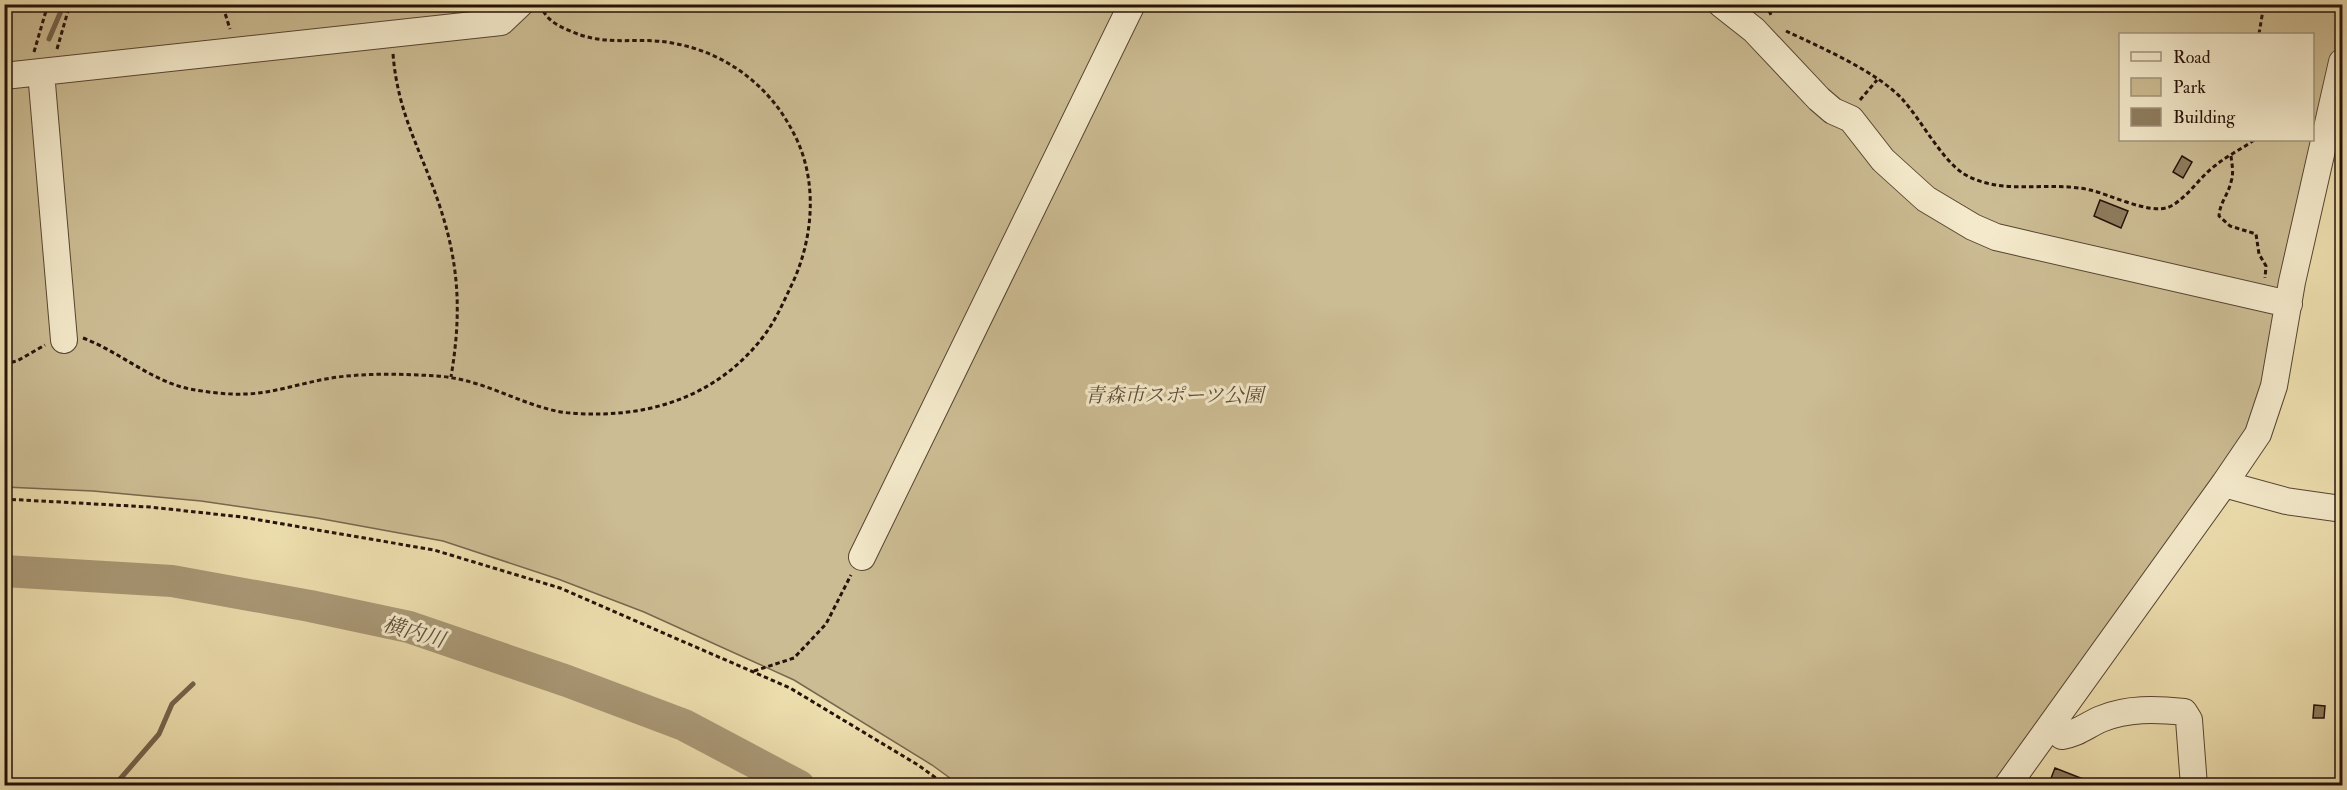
<svg xmlns="http://www.w3.org/2000/svg" width="2347" height="790" font-family="'IM FELL Double Pica','Noto Serif JP',serif">
<style>
.green{fill:#ccbc93;stroke:#78674e;stroke-width:1.5;fill-rule:evenodd}
.lines{fill:none;stroke-linecap:round;stroke-linejoin:round}
.stream{stroke:#75634b;stroke-width:5}
.river{stroke:#a97;stroke-width:32}
.building{fill:#8e7d5f;stroke:#251209;stroke-width:1.5}
.minor-casing{stroke:#574532;stroke-width:28}
.path{stroke:#251209;stroke-width:3;stroke-dasharray:4.5 3;stroke-linecap:butt}
.minor{stroke:#f4eacb;stroke-width:26}
.labels{text-anchor:middle;stroke-width:6;stroke-linejoin:round;paint-order:stroke}
.park-label{font-size:20px;font-style:italic;fill:#5f4e39;stroke:#f4eacb}
.water-label{font-size:21px;font-style:italic;fill:#614f3a;stroke:#f4eacb}
</style>
<rect width="100%" height="100%" fill="#eedfaf"/>
<filter id="stains"><feTurbulence type="fractalNoise" baseFrequency=".00333" numOctaves="4"/><feColorMatrix values="0 0 0 0 .2 0 0 0 0 .09 0 0 0 0 .02 0 0 0 .5 -.17"/></filter>
<radialGradient id="worn" r=".72"><stop offset=".6" stop-color="#630" stop-opacity="0"/><stop offset="1" stop-color="#630" stop-opacity=".3"/></radialGradient>
<path class="green" d="M2342,4V31L2301,208L2258,414L1997,785L961,786L932,765L794,680L644,612L558,579L443,541L317,518L201,501L93,491L5,487L4,5ZM2120,34H2312V140H2120Z"/>
<g class="lines">
<path class="stream" d="M49,39L64,4
M114,786L159,734L172,704L193,684"/>
<path class="river" d="M4,571L172,581L310,606L409,627L567,681L684,725L799,786"/>
</g>
<path class="building" d="M2182,156L2192,162L2183,178L2173,172Z
M2100,200L2128,211L2121,228L2094,216Z
M2314,705L2325,706L2324,718H2313Z
M2055,768L2101,786H2048Z"/>
<g class="lines">
<defs>
<path id="minor" d="M1721,4L1754,30L1819,99L1833,111L1851,119L1883,160L1926,199L1973,227L1996,237L2026,244L2289,304
M41,72L64,340
M4,76L501,22L520,4
M2224,484L2286,501L2342,509
M862,557L1132,4
M2051,725L2062,736C2077,734 2087,725 2101,719C2127,708 2156,709 2184,712L2189,720L2194,786
M2007,786L2224,484L2258,434L2274,386L2292,282L2342,62"/>
</defs>
<use href="#minor" class="minor-casing"/>
<path class="path" d="M215,4L224,10L230,29
M1766,4L1771,15
M1786,31C1820,47 1878,72 1903,100C1922,121 1941,159 1964,174C2004,197 2047,180 2090,190C2109,194 2150,215 2169,207C2188,198 2199,177 2216,165C2228,155 2242,149 2254,140
M2259,34L2264,4
M57,49L70,4
M34,52L48,4
M393,54C398,117 423,153 441,210C460,269 461,317 451,377
M1860,100L1877,80
M2231,156C2232,165 2234,173 2231,182C2228,195 2220,202 2219,216L2230,226L2256,234L2259,254L2266,266L2265,278
M83,338C120,352 151,381 190,389C207,392 228,395 246,394C276,393 307,381 338,377C370,373 405,374 437,376C482,379 515,402 556,411C570,414 586,414 600,414C665,413 723,389 763,337C776,320 784,301 793,282C814,236 818,178 793,132C769,85 725,52 672,43C635,36 606,48 568,30C556,25 546,19 541,6
M4,364L17,361L45,345
M4,499L150,507L242,517L434,550L560,588L790,688L918,765L947,786
M754,671L794,658L826,624L851,575"/>
<use href="#minor" class="minor"/>
</g>
<g class="labels">
<g class="park-label">
<text x="1174" y="402">青森市スポーツ公園</text>
</g>
<g class="water-label">
<text transform="translate(414 632) rotate(16)" y="7">横内川</text>
</g>
</g>
<rect width="2347" height="790" fill="none" stroke="#eedfaf" stroke-width="24"/>
<rect x="6" y="6" width="2335" height="778" fill="none" stroke="#251209" stroke-width="3"/>
<rect x="12" y="12" width="2323" height="766" fill="none" stroke="#251209" stroke-width="1.5"/>
<rect x="2119" y="33" width="195" height="108" fill="#f4eacb" stroke="#a1947d" stroke-width="1.5"/>
<rect x="2131" y="52" width="30" height="9" fill="#f4eacb" stroke="#a1947d" stroke-width="1.5"/>
<text x="2173" y="63" font-size="18" fill="#251209">Road</text>
<rect x="2131" y="78" width="30" height="18" fill="#ccbc93" stroke="#a1947d" stroke-width="1.5"/>
<text x="2173" y="93" font-size="18" fill="#251209">Park</text>
<rect x="2131" y="108" width="30" height="18" fill="#8e7d5f" stroke="#a1947d" stroke-width="1.5"/>
<text x="2173" y="123" font-size="18" fill="#251209">Building</text>
<rect width="100%" height="100%" filter="url(#stains)"/>
<rect width="100%" height="100%" fill="url(#worn)"/>
</svg>
